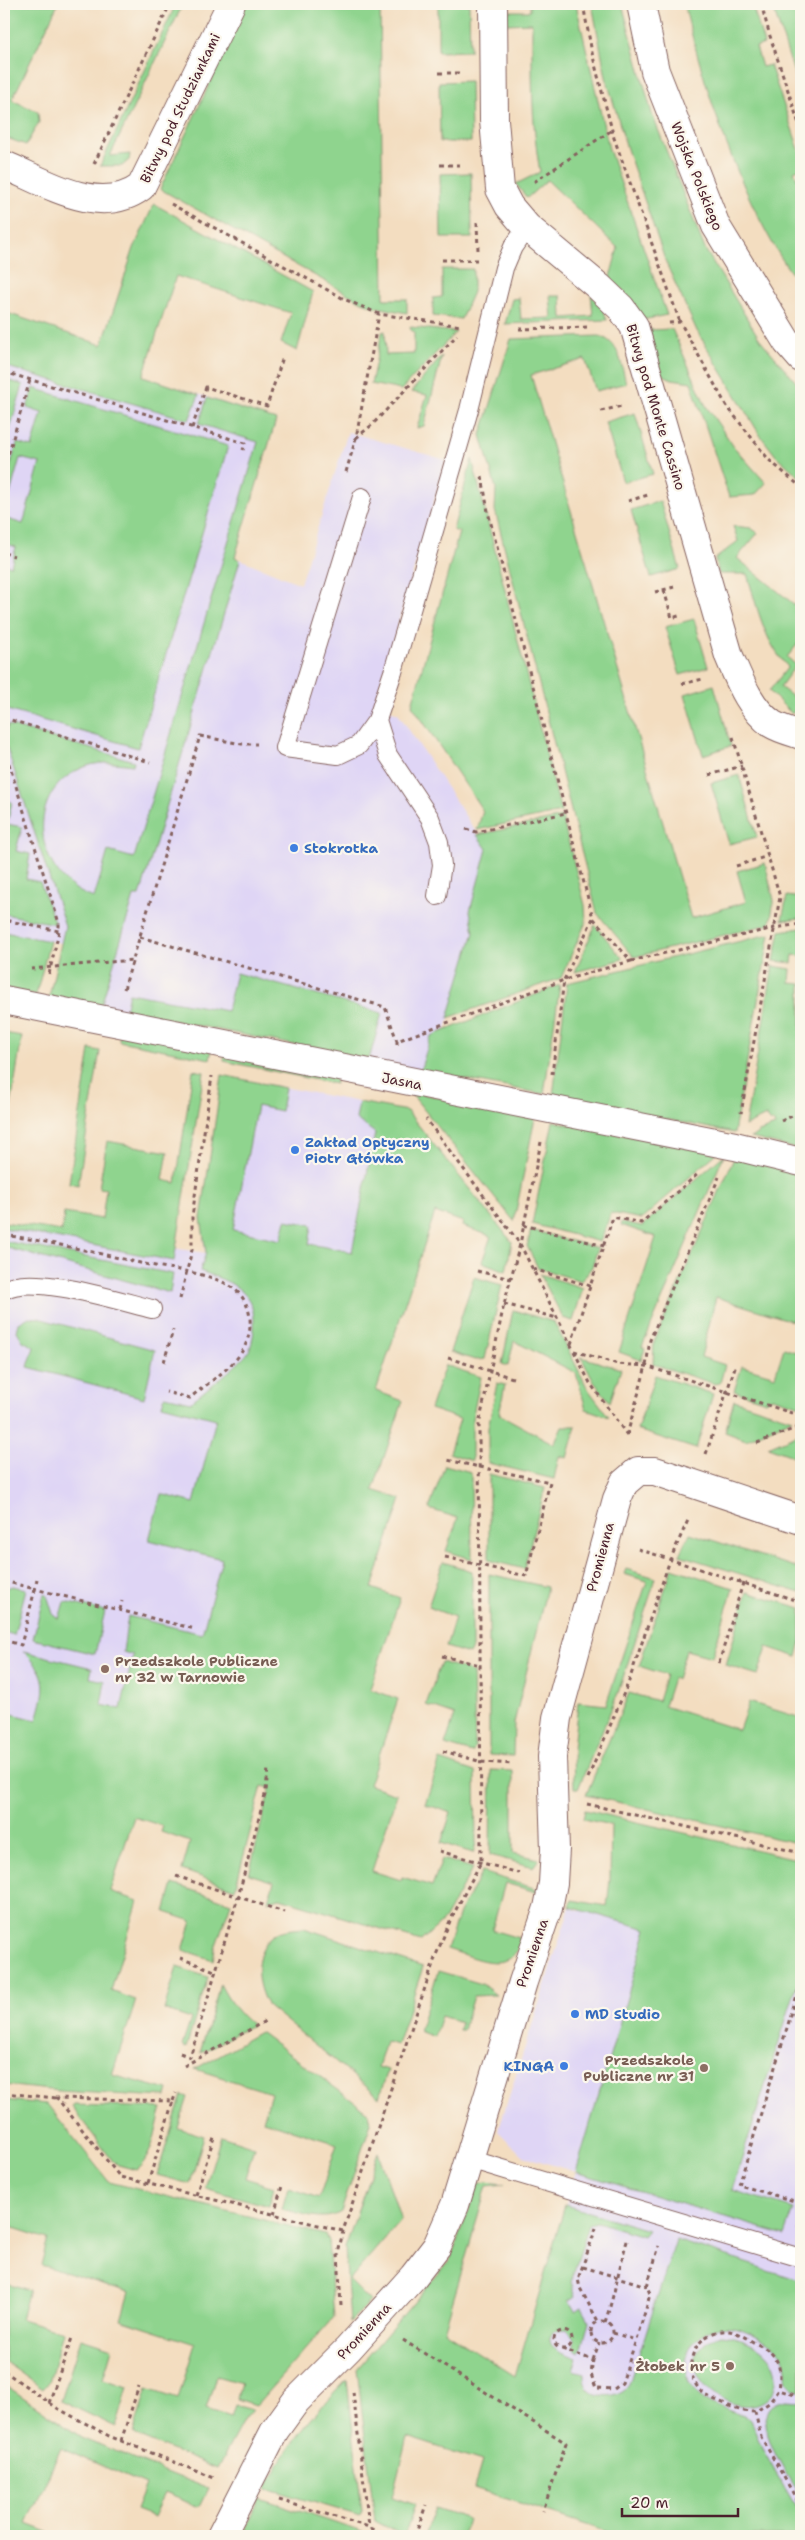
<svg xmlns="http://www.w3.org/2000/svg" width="805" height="2540" font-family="'Shantell Sans',sans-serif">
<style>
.built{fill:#dfd5f5}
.green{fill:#8fd48e;stroke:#6c7a5c}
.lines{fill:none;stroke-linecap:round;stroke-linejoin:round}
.lane-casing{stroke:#85625f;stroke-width:20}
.street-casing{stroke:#85625f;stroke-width:30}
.path{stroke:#85625f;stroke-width:3;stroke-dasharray:4 4;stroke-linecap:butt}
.lane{stroke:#fff;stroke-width:18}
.street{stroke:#fff;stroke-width:28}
.shop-dot{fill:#3f7fe0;stroke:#fbf7ec;stroke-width:2}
.education-dot{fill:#8d6e63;stroke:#fbf7ec;stroke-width:2}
.labels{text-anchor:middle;stroke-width:4.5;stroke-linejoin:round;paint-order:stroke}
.street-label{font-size:14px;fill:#4a1f2b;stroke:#fbf7ec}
.shop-label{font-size:14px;font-weight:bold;fill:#366cbe;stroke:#fbf7ec;text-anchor:start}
.education-label{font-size:14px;font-weight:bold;fill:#785e54;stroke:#fbf7ec;text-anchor:end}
</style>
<rect width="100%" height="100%" fill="#fbf7ec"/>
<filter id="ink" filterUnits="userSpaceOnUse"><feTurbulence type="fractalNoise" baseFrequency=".02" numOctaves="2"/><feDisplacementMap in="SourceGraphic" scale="10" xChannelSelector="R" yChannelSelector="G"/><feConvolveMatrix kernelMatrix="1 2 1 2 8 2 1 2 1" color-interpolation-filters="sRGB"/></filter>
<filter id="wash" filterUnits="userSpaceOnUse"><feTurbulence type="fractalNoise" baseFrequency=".0096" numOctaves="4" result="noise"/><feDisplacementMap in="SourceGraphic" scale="20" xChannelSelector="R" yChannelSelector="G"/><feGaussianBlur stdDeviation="1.12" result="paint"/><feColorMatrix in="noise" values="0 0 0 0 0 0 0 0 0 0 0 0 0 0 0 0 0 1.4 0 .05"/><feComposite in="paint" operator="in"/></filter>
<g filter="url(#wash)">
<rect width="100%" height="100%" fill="#f3ddc0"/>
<path class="built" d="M4,330L276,420L235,557L300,584L348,432L446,460L374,705L398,713L487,849L470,911L474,931L446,1029L431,1036L420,1071L101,1006L61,943L4,932Z
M222,1075L384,1107L358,1280L184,1745L4,1963V1222L205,1253L201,1218Z
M801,1888V2536L515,2377L576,2172L523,2156L498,2131L570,1907L579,1911Z"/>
<path class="green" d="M4,4H58L12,100L38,112L39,122L26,145L4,137Z
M176,4H183L110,156L130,154L129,160L122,166H100Z
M247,4H380L384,299H407V313L376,307L362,302L160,189Z
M438,4H469L470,51L438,52Z
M530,4H576L609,149L667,315L642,320L623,291L610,277L618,248L547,180L527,198L516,184L540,172C531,123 532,73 532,23L506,24V11H530Z
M592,4H622L652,114L705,249L759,338L801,388V478L776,456L760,435L697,331L680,294L666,263L627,149L606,77Z
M684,4H752L764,44L756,47L762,67L770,65L801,155V168L794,171L801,187V287C792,274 782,260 774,246C732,172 704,86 684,4Z
M772,4H801V95Z
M470,81L471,142H440L439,82Z
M471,173L472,238H441L440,174Z
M154,204L313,292L297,351L281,343L291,313L176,276L143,376L199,395L189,420L4,366V312L102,345L134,248Z
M442,269H473V292L461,319L433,316V298L442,297Z
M591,294L604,311L607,320L505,324L512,299L519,298L521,319L552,318L550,296H561L562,318L593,316Z
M410,327L456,332L401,390L371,384L382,332L385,331L386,355L414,354V331H411Z
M672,329L706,406L734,447L766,483L755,495L729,497L691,382L672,379L661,374L648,330Z
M599,336C620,342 621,364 626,383L596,391L585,359L531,375L691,918L746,902L737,871L765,863L774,900L770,924L634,957L597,913L495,510L496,489L481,435L511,339Z
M442,356L424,426L417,428L427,395L411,392Z
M4,379L23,385L4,449Z
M33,388L228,446L138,748L4,709V564L11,566L16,547L4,543V518L23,524L40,463L20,458L4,515V488L17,443L32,447L42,413L27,408Z
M207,398L276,420L235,557L240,560L140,896H134L101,1006L49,997L65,926L4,739L8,725L134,761L133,765C117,763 102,761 87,766C21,789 33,878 94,898L108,851L134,858L258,442L199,424Z
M635,413L653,474L623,482L605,422Z
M472,459L561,812L477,830L483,811L412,705L459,532L453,530Z
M660,501L680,569L651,577L631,510Z
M733,526L751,528L758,533L737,558L801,610V640L787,657L796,665L780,687L801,703L792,714L769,691L788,667C764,642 757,606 747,574H719L715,559L738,541Z
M694,619L708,667L680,675L665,627Z
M714,685L731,746L703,755L685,694Z
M739,775L757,837L729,844L711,783Z
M4,800L12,802L7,824L22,827L16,851L30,854L26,879L40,882L55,924L4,914Z
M562,817L585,905L586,922L561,978L448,1018L474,932L470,911L487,849L477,835Z
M787,896L801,898V918L782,920Z
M595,925L623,959L575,972Z
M801,928V956L793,955L792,963L774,961L780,931Z
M4,932L50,941L36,995L4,988Z
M770,934L734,1133L553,1096L567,983Z
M773,966L791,969L790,983L801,984V1150L751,1138L759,1132L775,1126L773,1121L771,1122L766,1116L745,1126Z
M236,973L382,1013L369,1060L125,1011L129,993L227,1011Z
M560,985L544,1094L420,1071L431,1036Z
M120,1032L212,1050L210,1059L119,1041Z
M4,1033L22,1036L4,1149Z
M90,1049L100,1051L78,1185L69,1183Z
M225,1052L338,1074L335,1084L224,1061Z
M193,1070L204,1072L174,1261L4,1228V1222L62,1231L64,1213L102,1219L106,1189L99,1188L107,1141L168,1152L163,1180L176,1183Z
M222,1075L285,1088L281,1111L257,1106L233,1230L281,1240L286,1220L312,1225L309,1244L352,1252L375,1133L356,1119L359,1102L407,1111L512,1242L506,1271L482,1262L491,1236L462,1226L463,1222L435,1212L376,1391L403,1401L373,1490L401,1499L372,1588L400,1598L370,1689L398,1699L369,1785L397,1794L372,1871L401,1880L402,1877L432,1886L442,1859L473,1868L444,1920L421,1941L280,1898L268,1901L274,1882L249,1874L270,1788L262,1786L235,1889L182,1870L190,1842L161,1832L163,1826L134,1817L110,1891L138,1901L111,1991L136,2000L112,2075L168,2090L166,2097L59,2091L4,2085V1712L37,1720C46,1688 50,1676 23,1651L92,1668L90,1678L105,1681L101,1705L121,1709L133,1655L123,1652L128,1616L202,1634L222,1559L149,1540L161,1494L194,1503L216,1419L162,1405L165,1396L191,1402C207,1388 232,1371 246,1355C252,1348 253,1337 254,1329C257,1290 231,1282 200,1271L206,1253L201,1218Z
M409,1091L535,1118L514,1221Z
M553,1121L717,1153L642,1219L611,1213L600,1242L532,1224Z
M724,1155L642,1347L645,1349L641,1360L619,1352L656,1237L621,1225L622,1222L642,1226Z
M734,1158L801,1174V1294L792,1321L716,1297L701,1357L725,1365L720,1383L715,1384L653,1364L654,1342Z
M531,1230L598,1248L592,1267L581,1281L538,1268L527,1246Z
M4,1241L173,1274L170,1293L4,1247Z
M540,1274L583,1288L573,1321L563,1318Z
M474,1277L502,1285L485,1359L475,1360L450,1352Z
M513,1310L554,1322L588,1389L609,1417L586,1409L576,1373L514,1341L508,1366L502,1364Z
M29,1317L38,1318L155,1350L144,1398L28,1367L34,1347L23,1341L17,1331L19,1323Z
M784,1348L801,1354V1406L772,1397L766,1401L734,1391L742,1366L775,1376Z
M581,1357L621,1369L610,1402L594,1382Z
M445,1365L481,1377L472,1419V1461L449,1453L460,1419L430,1409Z
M655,1375L713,1394L696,1449L637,1430Z
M497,1383L505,1385L499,1414L554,1444L562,1426H576L567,1458L559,1456L554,1479L488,1463V1428Z
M734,1400L792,1419L746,1440L725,1432Z
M801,1433V1459L768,1447Z
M445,1465L471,1472L472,1559L446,1551L458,1518L429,1509Z
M489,1474L545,1488L524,1569L489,1560Z
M690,1533L801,1569V1593L680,1555Z
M443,1562L472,1571V1648L469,1654L446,1647L455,1617L428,1607Z
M672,1568L733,1588L712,1657L686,1650L677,1679L673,1678L664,1706L739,1730L749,1702L801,1718V1844L586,1795L629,1693L658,1701L666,1675L639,1666Z
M626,1569L656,1578L618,1693L578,1789H574L573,1748L578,1702L606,1705L647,1581L624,1574Z
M489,1574L547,1587L514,1723L513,1756L489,1755Z
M12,1586L26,1589L14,1635L4,1632V1589Z
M747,1592L801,1608V1641L797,1657L767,1647L758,1675L726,1665Z
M44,1594L47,1595L53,1614L59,1619L64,1602L105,1611L95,1654L33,1639Z
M441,1662L473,1672L475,1747L472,1753L445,1745L455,1715L426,1705Z
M440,1760L475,1772L476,1844L473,1853L441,1843L451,1813L425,1804Z
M491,1770L513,1771V1853L539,1859L533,1867L490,1855Z
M585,1810L801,1860V1972L732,2190L794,2209L785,2235L576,2172L647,1929L570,1907L572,1900L607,1906L610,1880L611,1825L583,1819Z
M482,1872L537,1889L536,1892L505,1883L492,1930L522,1939C511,1978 474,1957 447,1949L459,1913Z
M173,1884L231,1903L215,1948L213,1960L183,1950L192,1921L165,1912Z
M304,1928L423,1967L397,2045L386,2042L378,2067L388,2070L379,2097L268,2006C254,1984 252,1948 277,1933C285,1929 296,1929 304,1928Z
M177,1967L208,1977L186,2048L182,2046L191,2019L164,2010Z
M438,1971L482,1984L496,1995L473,1996L463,2030H459L461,2022L441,2016L434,2037L419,2031Z
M220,1984C229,2001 237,2013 252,2025L200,2053Z
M260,2032L369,2113L371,2123L341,2212C324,2223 301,2213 282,2209L288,2188L319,2198L337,2144L263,2121L271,2093L195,2069Z
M182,2095L188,2097L178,2128L204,2136L190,2184L157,2175Z
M4,2100L47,2104L109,2182L325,2235L328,2241L334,2317L256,2405L237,2399L241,2383L216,2376L206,2409L231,2417L235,2405L252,2410L244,2419L217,2469L133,2434L147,2389L178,2399L195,2344L121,2320L129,2292L41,2265L48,2239L4,2225Z
M74,2105L162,2108C156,2127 153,2158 136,2170L115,2164L72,2107Z
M221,2136L254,2147L245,2178L274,2187L269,2206L205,2188Z
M378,2152L401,2220L349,2280L370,2301L350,2323L345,2248Z
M486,2182L505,2184L487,2186L444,2331L515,2376L565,2205L648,2230L643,2236L597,2222L589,2224L571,2282L576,2296L569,2301L575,2311L581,2307L589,2321L582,2348L579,2352L574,2348V2338L567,2329L555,2330C539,2347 565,2353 577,2358L573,2370L584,2373C582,2399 616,2402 629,2385L676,2240L801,2281V2392C777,2384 792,2374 782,2356C774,2343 754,2334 741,2329C704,2316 670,2356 693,2389C705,2407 733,2409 750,2420L763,2450L801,2517V2536H620L474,2488L482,2461L407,2437L392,2497L415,2505L404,2536L375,2521L357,2369L450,2260L478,2184Z
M4,2282L29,2290L21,2319L63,2332L49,2382L43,2389L4,2361Z
M720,2335C745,2336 778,2352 776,2381C775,2387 773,2394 768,2398C734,2428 655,2361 720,2335Z
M81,2338L112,2348L103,2379L128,2387L116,2427L61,2401Z
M347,2380L362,2511L360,2516L266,2488C286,2447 315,2412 347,2380Z
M4,2384L81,2437L208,2489L199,2507L165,2493L154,2517L136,2510L146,2485L61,2448L27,2524L58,2536H4Z
M787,2400L801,2401V2498C790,2479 754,2430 770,2408C774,2403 781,2401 787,2400Z
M260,2498L374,2536H242Z
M435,2508L468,2519L463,2536H424Z"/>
</g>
<g filter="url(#ink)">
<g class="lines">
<defs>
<path id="lane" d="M362,497L285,748L338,755L359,745L377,720L393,672L469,410L504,268L513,247L527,227
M377,720L388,755L430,818L439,842L442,865L437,896
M4,1290C31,1273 119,1301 152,1309
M469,2159L801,2258"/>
<path id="street" d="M493,4L494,120L500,189L509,206L527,227L599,287L621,308L634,326L729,656C739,679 750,709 772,724C780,729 792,732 801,735
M641,4L655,71L716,226L787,342L801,358
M4,165C46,182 99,218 141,187L231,4
M4,1000L735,1146L801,1162
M221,2536L275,2430L296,2401L348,2349L413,2277L437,2246L455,2205L523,1982L548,1908L553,1883L555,1849L552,1757L557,1718L617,1499L624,1483L638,1471H655L801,1520"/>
</defs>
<use href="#lane" class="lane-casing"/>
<use href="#street" class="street-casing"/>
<path class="path" d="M583,4L592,53L614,138L680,322
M761,4L770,36L801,130
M439,73H460
M94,164L170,4
M440,165H463
M534,182L612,130
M171,204L344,299L379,314L461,326
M477,222L478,251
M442,260H477
M669,323L680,322L726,405L769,460L801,487
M519,329L590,327
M4,372L245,443L243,450
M601,411L622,406
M192,428L206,387L267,406L283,357
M356,438L372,425L457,335
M4,469L30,380
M346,472L356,438L379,314
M482,476L488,512L593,918L564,980L552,1074
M628,501L648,495
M4,553L14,556
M664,590L672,618L682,615
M655,592L674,587
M682,684L703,679
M4,718L150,762
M733,737L780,897L741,1113
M4,748L59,923V931L4,920
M709,775L742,766
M466,829L476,832L566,813
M736,866L768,856
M140,937L385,1007L397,1041
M631,961L774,928L801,924
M31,969L133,960
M49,974L59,931
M124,989L200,736L242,744H257
M397,1045V1041L564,980L631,961L593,918
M781,1121L801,1112
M541,1142L520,1244L590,1383L627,1435
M523,1225L604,1246
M4,1235C53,1242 101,1254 149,1265C173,1269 214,1274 233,1288C252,1302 254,1326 245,1346C235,1367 207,1383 190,1398L166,1392
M533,1269L590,1286
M477,1271L511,1279
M180,1299L192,1250V1217L212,1076
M504,1304L557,1318
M571,1344L613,1217L641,1223L699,1173
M574,1351L618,1364L646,1366L801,1416
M448,1358L513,1378
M164,1362L173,1330
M627,1435L646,1366L650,1340L719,1177
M757,1443L801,1426
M706,1454L736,1364
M638,1549L801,1602
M445,1557L526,1576L550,1482L447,1460
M37,1579L35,1589L195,1629
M4,1581L35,1589L21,1645L4,1640
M120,1610L122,1601
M442,1656L480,1665
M719,1663L743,1583
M443,1751L482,1762L513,1764
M588,1778L629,1681L670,1560L689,1518
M587,1804L801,1853
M439,1851L519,1873
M176,1876L284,1912
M180,1958L215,1971
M801,1982L739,2185L801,2203
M180,2053L190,2057L238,1897L266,1791L268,1768
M184,2066L267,2020
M4,2093L57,2098
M173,2101L176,2093
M148,2183L173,2101L57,2098L120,2177L343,2231
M196,2195L215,2134
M274,2214L282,2186
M798,2227L801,2218
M596,2228L578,2279L580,2288L598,2321
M583,2267L647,2286
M341,2306L338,2254L343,2231L436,1955L450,1921L481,1862L479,1425L504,1304L520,1244L426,1119
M591 2332a11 11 0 1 1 22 0a11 11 0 1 1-22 0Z
M605,2322C615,2294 619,2266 628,2238
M554 2340a9 9 0 1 1 18 0a9 9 0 1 1-18 0Z
M613,2333L636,2340
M403,2340L566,2443L543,2511
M562,2349L593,2360L591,2374L596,2388L614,2389L622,2383L646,2309L650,2294L647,2286L659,2246
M593,2360L599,2343
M4,2371L57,2408L109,2436L214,2478
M353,2392L369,2527
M801,2397L779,2390L769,2403L755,2412L761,2437L801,2507
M49,2403L73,2335
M755,2412C743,2412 735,2409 725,2404C716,2400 706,2397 699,2389C679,2365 698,2328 729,2331C738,2332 749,2340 757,2344C779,2354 782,2367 779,2390
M121,2441L139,2386
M279,2500L369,2527L386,2536
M415,2536L426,2505"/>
<use href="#lane" class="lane"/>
<use href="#street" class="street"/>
</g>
</g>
<g class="shop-dot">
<circle cx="294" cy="848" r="5"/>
<circle cx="295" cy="1150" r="5"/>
<circle cx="575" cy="2014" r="5"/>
<circle cx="564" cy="2066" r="5"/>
</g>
<g class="education-dot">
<circle cx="105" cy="1669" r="5"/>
<circle cx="704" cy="2068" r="5"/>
<circle cx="730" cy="2366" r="5"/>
</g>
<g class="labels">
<g class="street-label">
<text transform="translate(180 108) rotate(-64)" y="5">Bitwy pod Studziankami</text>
<text transform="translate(697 176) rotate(68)" y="5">Wojska Polskiego</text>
<text transform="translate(656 407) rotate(73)" y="5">Bitwy pod Monte Cassino</text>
<text transform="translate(402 1081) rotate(11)" y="5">Jasna</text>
<text transform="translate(600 1557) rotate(-75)" y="5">Promienna</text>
<text transform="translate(532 1953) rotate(-71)" y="5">Promienna</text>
<text transform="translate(364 2331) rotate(-47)" y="5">Promienna</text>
</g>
<g class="shop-label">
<text x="304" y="853">Stokrotka</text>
<text x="305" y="1147">Zakład Optyczny<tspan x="305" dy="16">Piotr Główka</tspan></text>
<text x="585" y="2019">MD Studio</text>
<text x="554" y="2071" text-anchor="end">KINGA</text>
</g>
<g class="education-label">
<text x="115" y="1666" text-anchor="start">Przedszkole Publiczne<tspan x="115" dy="16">nr 32 w Tarnowie</tspan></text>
<text x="694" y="2065">Przedszkole<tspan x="694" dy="16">Publiczne nr 31</tspan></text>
<text x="720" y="2371">Żłobek nr 5</text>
</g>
</g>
<rect width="805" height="2540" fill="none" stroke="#fbf7ec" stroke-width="20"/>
<path d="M622 2508v8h116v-8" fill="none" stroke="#4a1f2b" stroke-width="2.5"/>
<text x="630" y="2508" font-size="15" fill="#4a1f2b" stroke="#fbf7ec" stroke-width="4" paint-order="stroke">20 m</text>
</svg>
